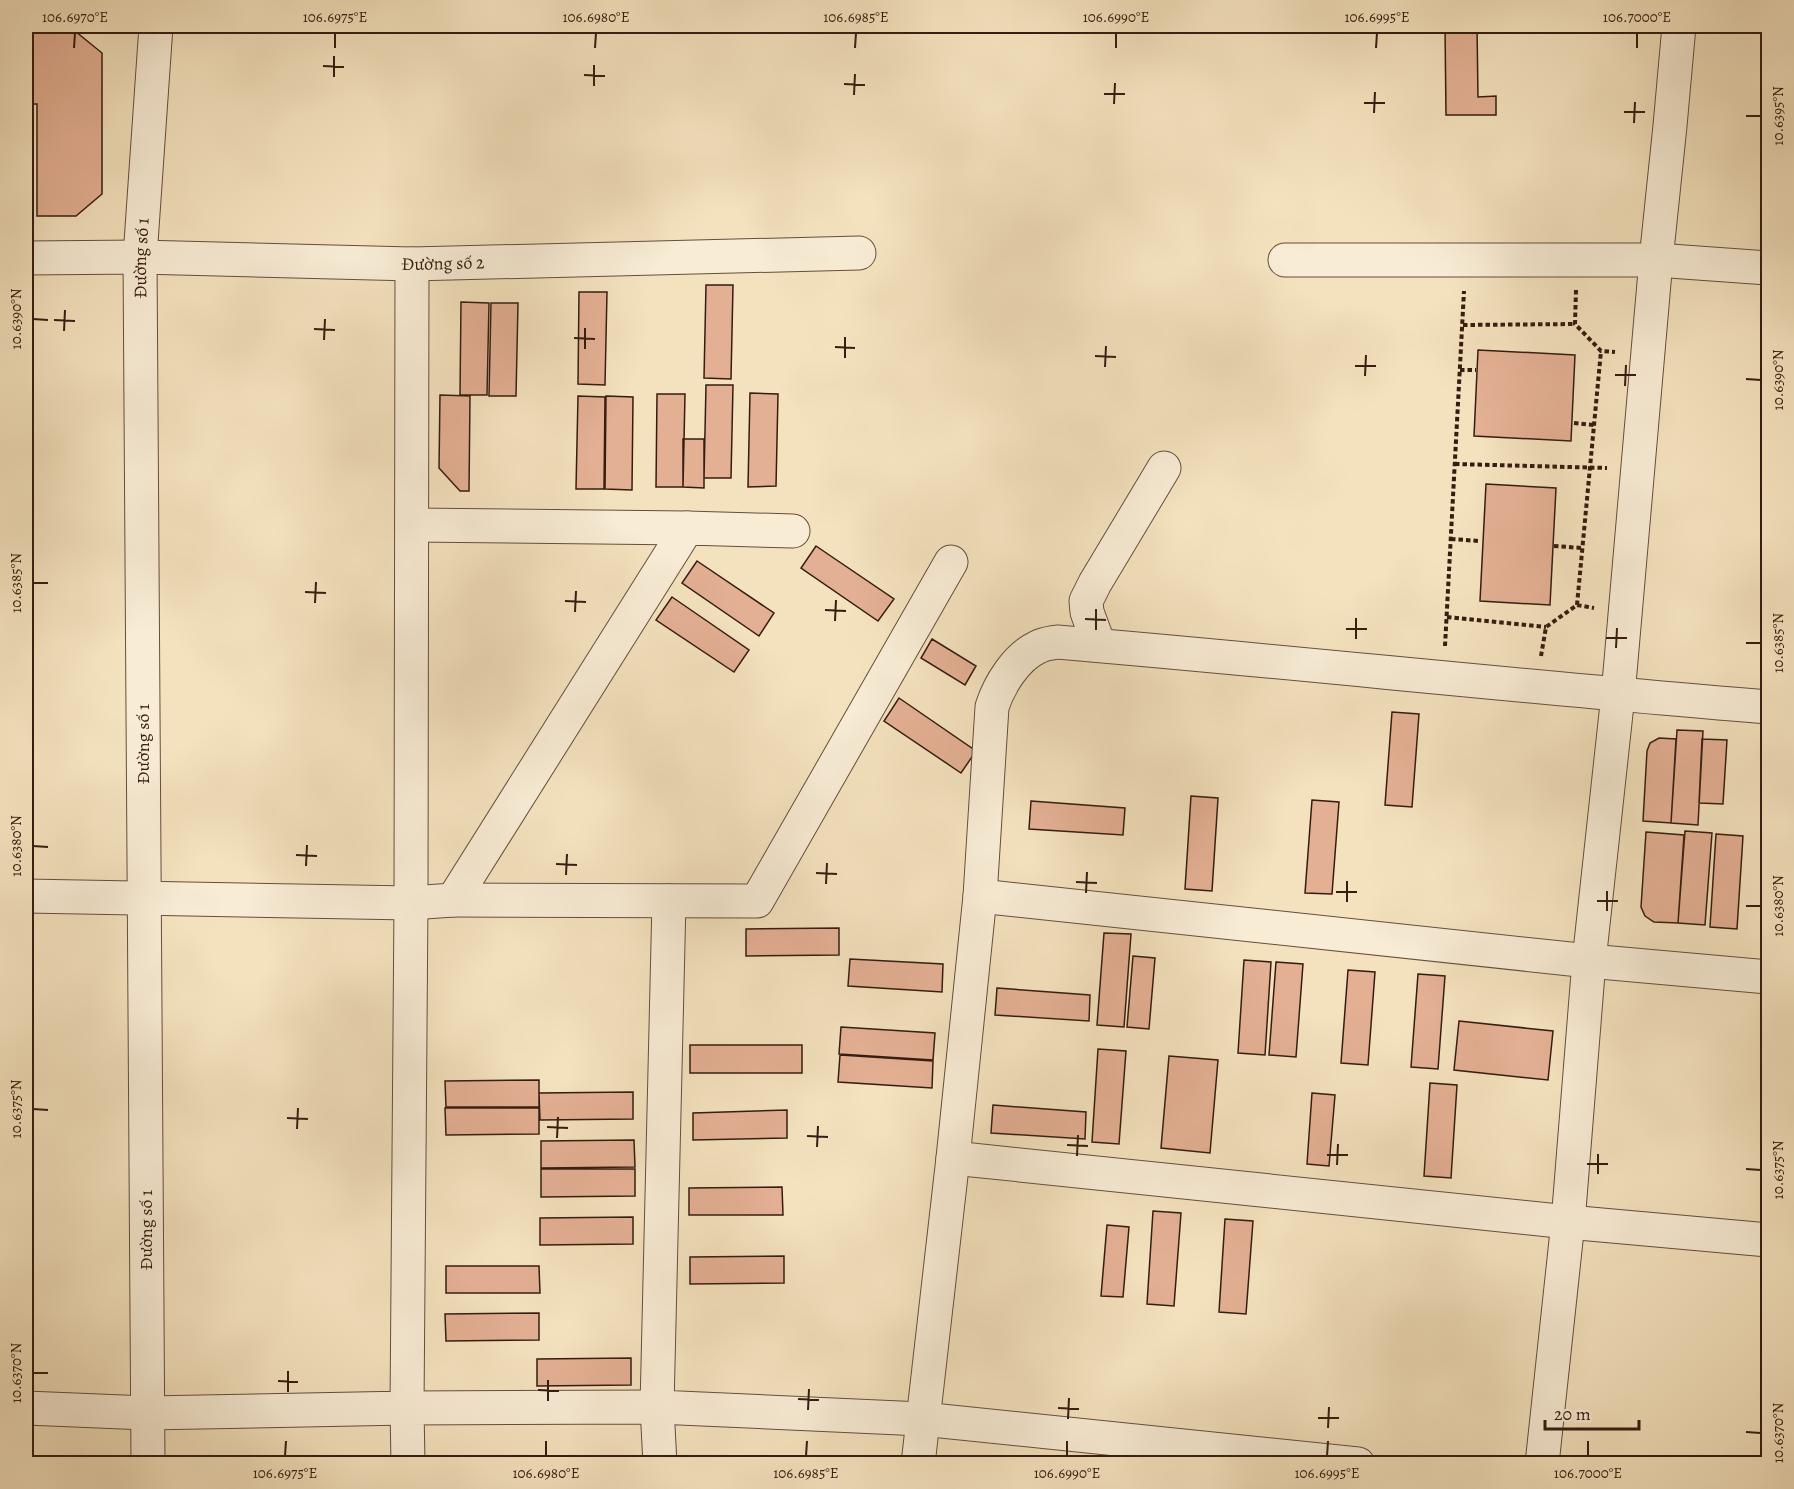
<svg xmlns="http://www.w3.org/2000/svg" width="1794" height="1489" font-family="Alegreya,serif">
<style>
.building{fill:#e4b094;stroke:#351c11;stroke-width:1.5}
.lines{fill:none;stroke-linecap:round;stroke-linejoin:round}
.minor-casing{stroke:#654e3c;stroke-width:35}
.path{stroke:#351c11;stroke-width:4;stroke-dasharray:4.5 3;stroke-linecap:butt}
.minor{stroke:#f8ecd5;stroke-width:33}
.ticks{fill:none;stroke:#351c11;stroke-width:2}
.labels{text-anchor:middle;stroke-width:5;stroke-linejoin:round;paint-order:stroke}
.street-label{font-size:18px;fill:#351c11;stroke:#f8ecd5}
.neatline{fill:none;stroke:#351c11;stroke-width:2}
.ticks-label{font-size:15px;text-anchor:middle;fill:#351c11}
</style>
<rect width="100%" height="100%" fill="#f4e2be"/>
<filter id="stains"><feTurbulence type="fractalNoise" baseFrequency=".00333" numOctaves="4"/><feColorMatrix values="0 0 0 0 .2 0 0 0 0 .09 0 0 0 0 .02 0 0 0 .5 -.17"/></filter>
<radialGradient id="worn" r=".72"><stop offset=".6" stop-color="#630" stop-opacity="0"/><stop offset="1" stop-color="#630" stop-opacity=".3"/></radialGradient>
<path class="building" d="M1445,26H1477L1478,97L1496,96V115H1446Z
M26,27H70L102,53V194L76,216H37V104H26Z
M706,285H733L731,379L704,378Z
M579,292H607L605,385L578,384Z
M461,302L489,303L487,395H460Z
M491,303H518L516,396H489Z
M1478,350L1575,355L1571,441L1474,436Z
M706,385H733L731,478H704Z
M750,393L778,394L776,486L748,487Z
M657,394H685L683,487H656Z
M440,395L470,396L469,491H460L439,468Z
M578,396L605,397L604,489H576Z
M606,396L633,397L632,490L605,489Z
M683,439H704V488L683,487Z
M1486,484L1556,488L1550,605L1480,601Z
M816,546L894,599L878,621L801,568Z
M697,561L774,613L759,636L682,583Z
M672,597L749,650L734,672L656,620Z
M932,639L976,666L965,685L921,658Z
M899,698L976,751L961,773L884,721Z
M1392,712L1419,714L1412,807L1385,805Z
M1677,730L1703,731L1698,825L1671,823Z
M1659,738L1676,739L1671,823L1643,821L1647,751L1650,743Z
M1702,739L1727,740L1723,804L1699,803Z
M1191,796L1218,798L1212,891L1185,889Z
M1312,800L1339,802L1332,894L1305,893Z
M1031,801L1125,808L1123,835L1029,829Z
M1685,831L1712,833L1705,925L1678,923Z
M1646,832L1684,835L1678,923L1654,922L1645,916L1641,907Z
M1716,834L1743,836L1737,929L1710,927Z
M839,928V955L746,956V929Z
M1104,933L1131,934L1124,1027L1097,1025Z
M1133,956L1155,958L1149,1029L1127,1027Z
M850,959L943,964L942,992L848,986Z
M1244,960L1271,962L1265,1055L1238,1053Z
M1276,962L1303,964L1296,1057L1269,1055Z
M1348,970L1375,972L1368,1065L1341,1063Z
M1418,974L1445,976L1438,1069L1411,1067Z
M997,988L1090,995L1089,1021L995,1015Z
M1459,1021L1553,1031L1548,1080L1454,1070Z
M841,1027L935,1033L933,1060L839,1054Z
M690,1045H802V1073H690Z
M1098,1049L1126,1051L1119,1144L1092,1142Z
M840,1055L933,1061L932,1088L838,1082Z
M1169,1056L1218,1060L1210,1153L1161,1148Z
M539,1080V1107H446L445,1081Z
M1430,1083L1457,1085L1451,1178L1424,1176Z
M633,1092V1119L540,1120L539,1093Z
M1312,1093L1335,1095L1329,1166L1307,1164Z
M993,1105L1086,1112L1085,1139L991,1133Z
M445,1108H539V1134L446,1135Z
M787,1110V1138L693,1140V1113Z
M634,1140L635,1167L541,1168V1141Z
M541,1169H635V1196L541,1197Z
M782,1187L783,1215H689V1188Z
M1153,1211L1181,1213L1174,1306L1147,1304Z
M633,1217V1244L540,1245V1218Z
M1225,1219L1253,1221L1246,1314L1219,1312Z
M1107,1225L1129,1227L1123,1297L1101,1296Z
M784,1256V1283L690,1284V1257Z
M446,1266H539L540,1293H446Z
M539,1313V1340L446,1341L445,1314Z
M631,1358V1385L537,1386V1359Z"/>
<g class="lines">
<defs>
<g id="minor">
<path id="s1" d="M26,258L140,257L412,264L859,253"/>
<path d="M1285,260H1656L1768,268"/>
<path d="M412,525L687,528"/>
<path d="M1099,645L1087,612L1086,601L1095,583L1164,468"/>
<path d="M26,896L411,903L453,900L687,528L793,531"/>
<path d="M980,896L1589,961L1768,977"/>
<path d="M453,900L757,901L951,562"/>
<path d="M669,901L657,1407L922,1419L1358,1464"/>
<path d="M953,1158L1568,1222L1768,1240"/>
<path d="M26,1408L147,1413L407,1408L411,903L412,264"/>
<path id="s2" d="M148,1464L140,257L156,26"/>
<path d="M408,1464L407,1408L657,1407L660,1464"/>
<path d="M918,1464L953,1158L980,896L992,707C999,685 1016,657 1038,647C1043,644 1051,643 1057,642C1294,662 1531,688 1768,707"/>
<path d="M1542,1464L1568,1222L1589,961L1618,695L1656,260L1670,126L1679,26"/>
</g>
</defs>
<use href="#minor" class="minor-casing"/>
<path class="path" d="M1576,290L1575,324L1601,351L1615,352
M1463,325L1575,324
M1460,370H1476
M1574,423L1594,425
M1455,464L1607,468
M1451,539L1479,541
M1554,546L1582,548
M1577,605L1601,351
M1447,617L1546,627
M1445,646L1464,291
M1541,656L1546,627L1577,605L1594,608"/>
<use href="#minor" class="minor"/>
</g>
<path class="ticks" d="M74,48L75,33M335,48V33M595,48L596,33M855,48L856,33M1116,48V33M1376,48L1377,33M1637,48V33M323,66L344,67M584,75L605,76M334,77V56M844,84L865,85M594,86V65M1104,94H1125M854,95L855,74M1364,103H1385M1114,104L1115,83M1624,112H1645M1374,113L1375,92M1746,116H1761M1634,123L1635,102M33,319L48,320M54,320L75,321M314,329L335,330M64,331L65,310M574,338L595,339M324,340L325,319M835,347L855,348M585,349V328M1095,356L1116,357M845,358V337M1355,366H1376M1105,367L1106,346M1615,375H1636M1365,376L1366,355M1746,379L1761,380M1625,386L1626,365M33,583H48M305,592L326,593M565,601L586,602M315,603L316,582M825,610L846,611M575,612L576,591M1085,619L1106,620M835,621L836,600M1346,629H1367M1096,630V609M1606,638H1627M1356,639V618M1746,643H1761M1616,648L1617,628M33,846L48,847M296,855L317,856M556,864L577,865M306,866L307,845M816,873L837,874M566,875L567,854M1076,882L1097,883M826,884L827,863M1336,892H1357M1086,893L1087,872M1597,901H1618M1347,902V881M1746,906H1761M1607,911V891M33,1109L48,1110M287,1118L308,1119M547,1127L568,1128M297,1129L298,1108M807,1136L828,1137M557,1138L558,1117M1067,1145L1088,1146M817,1147L818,1126M1327,1155H1348M1077,1156L1078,1135M1587,1164H1608M1337,1165L1338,1144M1746,1169L1761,1170M1598,1174V1154M33,1373H48M278,1381L298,1382M538,1390L559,1391M288,1392V1371M798,1399L819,1400M548,1401V1380M1058,1408L1079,1409M808,1410L809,1389M1318,1418H1339M1068,1419L1069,1398M1328,1428L1329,1407M1746,1432L1761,1433M285,1456L286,1441M546,1456V1441M806,1456L807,1441M1067,1456V1441M1327,1456L1328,1441M1588,1456V1441"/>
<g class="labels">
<g class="street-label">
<text dy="6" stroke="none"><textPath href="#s2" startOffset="1206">Đường số 1</textPath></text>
<text dy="6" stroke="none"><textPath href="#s1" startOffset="417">Đường số 2</textPath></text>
<text transform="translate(143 744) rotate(-90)" y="6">Đường số 1</text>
<text transform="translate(146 1230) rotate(-90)" y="6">Đường số 1</text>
</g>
</g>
<rect width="1794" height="1489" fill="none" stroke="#f4e2be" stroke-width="66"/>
<path d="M1545 1420v9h94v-9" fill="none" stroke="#351c11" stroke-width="3"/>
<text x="1554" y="1420" font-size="18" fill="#351c11" stroke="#f8ecd5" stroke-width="4.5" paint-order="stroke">20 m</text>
<rect x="33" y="33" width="1728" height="1423" class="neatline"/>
<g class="ticks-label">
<text x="75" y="22">106.6970°E</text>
<text x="335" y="22">106.6975°E</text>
<text x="596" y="22">106.6980°E</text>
<text x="856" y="22">106.6985°E</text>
<text x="1116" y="22">106.6990°E</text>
<text x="1377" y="22">106.6995°E</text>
<text x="1637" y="22">106.7000°E</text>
<text transform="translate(1778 116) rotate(-90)" y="5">10.6395°N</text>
<text transform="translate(16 319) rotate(-90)" y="5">10.6390°N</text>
<text transform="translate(1778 380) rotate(-90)" y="5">10.6390°N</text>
<text transform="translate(16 583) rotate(-90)" y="5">10.6385°N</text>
<text transform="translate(1778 643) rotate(-90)" y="5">10.6385°N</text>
<text transform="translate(16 846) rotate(-90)" y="5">10.6380°N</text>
<text transform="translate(1778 906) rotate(-90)" y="5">10.6380°N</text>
<text transform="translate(16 1109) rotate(-90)" y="5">10.6375°N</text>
<text transform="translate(1778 1170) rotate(-90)" y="5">10.6375°N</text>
<text transform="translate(16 1373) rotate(-90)" y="5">10.6370°N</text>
<text transform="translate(1778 1433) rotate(-90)" y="5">10.6370°N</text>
<text x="285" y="1478">106.6975°E</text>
<text x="546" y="1478">106.6980°E</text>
<text x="806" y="1478">106.6985°E</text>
<text x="1067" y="1478">106.6990°E</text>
<text x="1327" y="1478">106.6995°E</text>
<text x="1588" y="1478">106.7000°E</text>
</g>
<rect width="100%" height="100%" filter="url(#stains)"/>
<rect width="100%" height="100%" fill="url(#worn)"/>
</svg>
